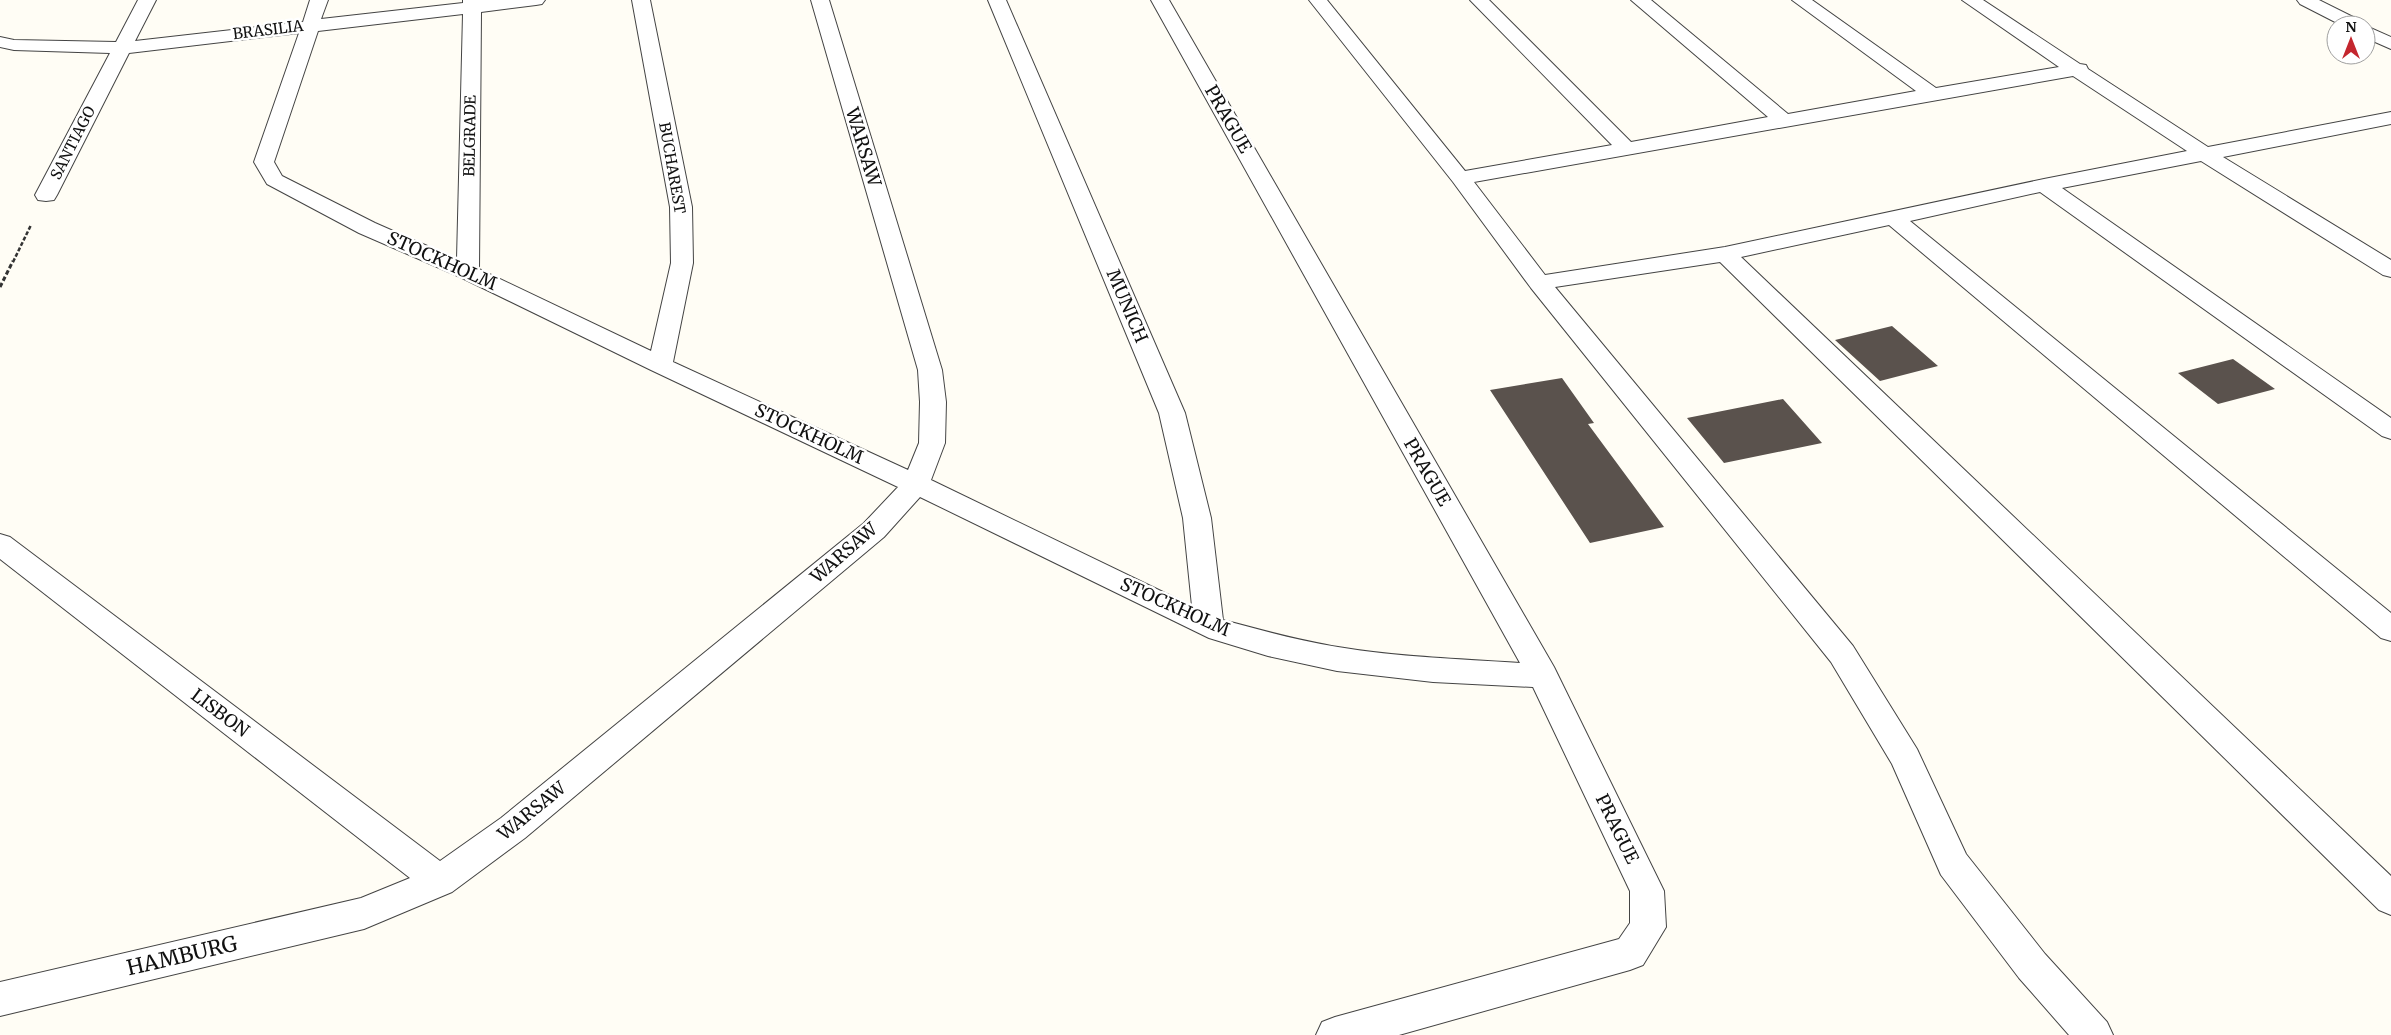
<svg xmlns="http://www.w3.org/2000/svg" width="2391" height="1035" font-family="Merriweather,serif">
<style>
.building{fill:#5a524d}
.lines{fill:none;stroke-linecap:round;stroke-linejoin:round}
.minor-casing{stroke:#444;stroke-width:2}
.path-far1{stroke:#333;stroke-width:2.5;stroke-dasharray:4 2;stroke-linecap:butt}
.path{stroke:#333;stroke-width:3;stroke-dasharray:4.5 2.5;stroke-linecap:butt}
.minor{fill:#fff;fill-rule:evenodd}
.labels{text-anchor:middle;stroke-width:5;stroke-linejoin:round;paint-order:stroke}
.far-street-label{font-size:15px;fill:#111;stroke:#fff}
.street-label{font-size:18px;fill:#111;stroke:#fff}
.near-street-label{font-size:21px;fill:#111;stroke:#fff}
</style>
<rect width="100%" height="100%" fill="#fffdf5"/>
<path class="building" d="M1892,326L1938,366L1880,381L1835,340Z
M2233,359L2275,389L2218,404L2178,373Z
M1562,378L1594,423L1588,424L1664,527L1590,543L1490,390Z
M1783,399L1822,443L1724,463L1687,418Z"/>
<g class="lines">
<defs>
<path id="minor" d="M138,0H156L135,41L303,22L310,0H328L321,19L463,3V0H545L542,4L536,5L481,12L479,269L651,351L671,263L670,207L632,0H650L692,207L693,263L673,362L908,470L919,443L920,402L918,370L811,0H829L942,370L946,402L945,443L931,480L1192,606L1183,518L1159,413L988,0H1006L1185,413L1211,518L1223,620C1261,630 1299,641 1338,647C1398,657 1459,659 1520,663L1151,0H1169L1554,667L1664,891L1666,927L1643,965L1630,970L1399,1035H1316L1322,1022L1335,1017L1619,939L1630,923V891L1533,687L1433,682L1337,671L1268,656L1209,638L920,497L884,537L525,838L452,892L364,929L0,1016V982L361,898L410,878L0,559V534L10,537L440,861L501,818L864,523L898,487L651,370L460,277L359,233L267,184L254,162L299,33L129,53L57,195L54,200L46,201L38,200L35,195L110,53L14,50L0,47V37L14,40L116,42ZM463,14L457,259L375,223L282,176L274,162L318,31Z
M1309,0H1327L1465,171L1612,145L1470,0H1489L1631,142L1768,117L1631,0H1651L1788,114L1916,91L1792,0H1812L1936,88L2059,67L1962,0H1983L2080,64L2086,65L2088,69L2208,147L2391,112V124L2223,157L2391,260V277L2383,275L2201,161L2062,188L2391,418V439L2382,436L2040,192L1910,221L2391,613V641L2381,638L1889,225L1741,257L2391,876V915L2379,910L1720,262L1555,287L1853,646L1917,749L1966,854L2045,954L2107,1022L2113,1035H2069L2019,978L1941,875L1892,764L1831,662L1531,288L1453,182ZM2073,76L2187,151L2044,179L1725,247L1545,275L1474,182Z
M2297,0H2319L2361,21L2364,25H2341L2300,4Z
M2366,26L2391,37V49L2366,38Z"/>
</defs>
<use href="#minor" class="minor-casing"/>
<path class="path-far1" d="M13,262L31,225"/>
<path class="path" d="M0,287L13,261"/>
<use href="#minor" class="minor"/>
</g>
<g class="labels">
<g class="far-street-label">
<text transform="translate(268 30) rotate(-7)" y="5">BRASILIA</text>
<text transform="translate(470 136) rotate(-89)" y="5">BELGRADE</text>
<text transform="translate(73 143) rotate(-63)" y="5">SANTIAGO</text>
<text transform="translate(672 168) rotate(80)" y="5">BUCHAREST</text>
</g>
<g class="street-label">
<text transform="translate(1228 119) rotate(60)" y="6">PRAGUE</text>
<text transform="translate(863 147) rotate(73)" y="6">WARSAW</text>
<text transform="translate(442 261) rotate(24)" y="6">STOCKHOLM</text>
<text transform="translate(1127 306) rotate(67)" y="6">MUNICH</text>
<text transform="translate(809 434) rotate(25)" y="6">STOCKHOLM</text>
<text transform="translate(1427 472) rotate(60)" y="6">PRAGUE</text>
<text transform="translate(844 553) rotate(-41)" y="6">WARSAW</text>
<text transform="translate(1175 607) rotate(24)" y="6">STOCKHOLM</text>
<text transform="translate(220 713) rotate(37)" y="6">LISBON</text>
<text transform="translate(532 811) rotate(-39)" y="6">WARSAW</text>
<text transform="translate(1617 829) rotate(64)" y="6">PRAGUE</text>
</g>
<g class="near-street-label">
<text transform="translate(182 956) rotate(-13)" y="7">HAMBURG</text>
</g>
</g>
<g transform="translate(2351 40)"><circle r="24" fill="#ffffff" stroke="#a0a0a0"/>
<path d="M0-4L9 19L0 12L-9 19Z" fill="#c4262e"/>
<text y="-8" font-size="14" font-weight="bold" text-anchor="middle" fill="#111111">N</text>
</g>
</svg>
